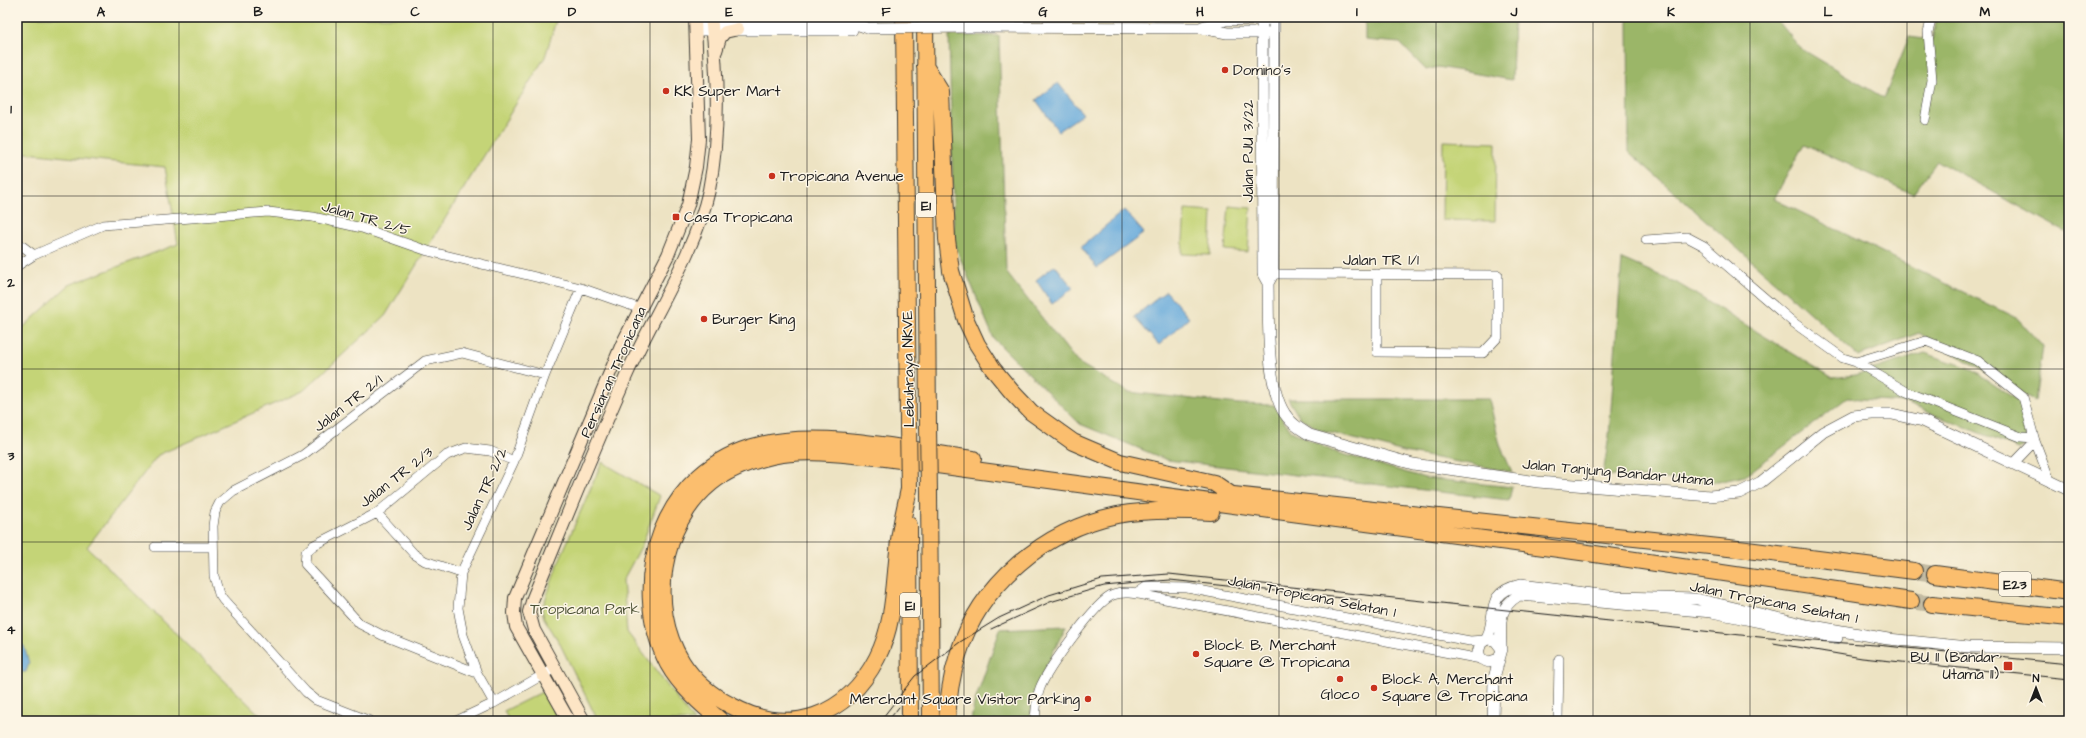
<svg xmlns="http://www.w3.org/2000/svg" width="2086" height="738" font-family="'Architects Daughter',sans-serif">
<style>
.green{fill:#c4d477;stroke:#70784a}
.forest{fill:#9bb668;stroke:#5c6942}
.water{fill:#67aadb;stroke:#42637c}
.lines{fill:none;stroke-linecap:round;stroke-linejoin:round}
.motorway-tunnel{stroke:#c3bba2;stroke-width:16;stroke-dasharray:16 8;stroke-linecap:butt}
.minor-casing{stroke:#3b3a35;stroke-width:10}
.tertiary-casing{stroke:#3b3a35;stroke-width:12}
.secondary-casing{stroke:#3b3a35;stroke-width:14}
.motorway-casing{stroke:#3b3a35;stroke-width:18}
.minor{stroke:#fff;stroke-width:9}
.tertiary{stroke:#fff;stroke-width:11}
.secondary{stroke:#fde5c5;stroke-width:12}
.motorway{stroke:#fbbe6e;stroke-width:16}
.tram{stroke:#1c1c1c;stroke-width:1}
.tertiary-bridge-casing{stroke:#3b3a35;stroke-width:12;stroke-linecap:butt}
.motorway-bridge-casing{stroke:#3b3a35;stroke-width:18;stroke-linecap:butt}
.tertiary-bridge{stroke:#fff;stroke-width:11}
.motorway-bridge{stroke:#fbbe6e;stroke-width:16}
.grid{fill:none;stroke:#1c1c1c;stroke-width:1;stroke-opacity:0.55}
.poi-dot{fill:#c8321e;stroke:#fcf5e5;stroke-width:1.5}
.labels{text-anchor:middle;stroke-width:3;stroke-linejoin:round;paint-order:stroke}
.shield{fill:#fcf5e5;stroke:#5f5d58;stroke-width:1}
.shield-label{font-size:14px;font-weight:bold;fill:#1c1c1c}
.poi-label{font-size:15px;fill:#1c1c1c;stroke:#fcf5e5;text-anchor:start}
.street-label{font-size:15px;fill:#1c1c1c;stroke:#fcf5e5}
.park-label{font-size:15px;fill:#4e5337;stroke:#fcf5e5}
.neatline{fill:none;stroke:#1c1c1c;stroke-width:1.5}
.grid-label{font-size:13px;text-anchor:middle;font-weight:bold;fill:#1c1c1c}
</style>
<rect width="100%" height="100%" fill="#fcf5e5"/>
<filter id="ink" filterUnits="userSpaceOnUse"><feTurbulence type="fractalNoise" baseFrequency=".025" numOctaves="2"/><feDisplacementMap in="SourceGraphic" scale="8" xChannelSelector="R" yChannelSelector="G"/><feConvolveMatrix kernelMatrix="1 2 1 2 8 2 1 2 1" color-interpolation-filters="sRGB"/></filter>
<filter id="wash" filterUnits="userSpaceOnUse"><feTurbulence type="fractalNoise" baseFrequency=".012" numOctaves="4" result="noise"/><feDisplacementMap in="SourceGraphic" scale="16" xChannelSelector="R" yChannelSelector="G"/><feGaussianBlur stdDeviation="0.9" result="paint"/><feColorMatrix in="noise" values="0 0 0 0 0 0 0 0 0 0 0 0 0 0 0 0 0 1.4 0 .05"/><feComposite in="paint" operator="in"/></filter>
<g filter="url(#wash)">
<rect width="100%" height="100%" fill="#ede3c3"/>
<path class="green" d="M17,17H557L545,57L385,316L303,391L158,455L87,547L266,721H17V333L69,285L178,244L165,167L17,152Z
M1443,141L1496,143L1495,221L1442,220Z
M1229,206L1251,208L1248,252L1225,250Z
M1185,210L1212,212L1210,255L1182,254Z
M602,462L660,496L642,545L623,580L627,632L694,721H598L559,642L544,618L542,609L559,561Z
M544,691L559,721H509L504,711Z"/>
<path class="forest" d="M1365,17H1514L1512,80L1438,67L1426,70L1400,43L1365,40Z
M1628,17H1775L1800,48L1884,98L1909,37L1932,40L1937,17H2069V234L1937,161L1913,194L1804,144L1774,199L2018,319L2043,347L2035,401L1919,333L1858,356L1629,152Z
M949,35L999,36L1006,272L1077,362L1128,392L1239,404L1274,405L1291,431L1332,451L1425,478L1512,487L1509,500L1167,460L1080,424L994,339L954,243Z
M1622,259L1677,283L1833,378L1855,375L1925,353L1971,369L2018,401L2026,427V445L2019,449L1903,402L1847,398L1745,476L1718,482L1603,475L1609,436Z
M1288,399H1489L1500,445L1512,472L1404,452L1320,430L1299,417Z
M1066,626L1034,691L1030,721H971L974,704L1000,629Z"/>
<path class="water" d="M1058,83L1083,114L1058,131L1036,100Z
M1124,210L1144,233L1097,268L1081,247Z
M1055,265L1073,288L1052,304L1036,280Z
M1166,291L1189,318L1159,345L1134,317Z
M17,642L24,646L29,663L26,672H21L17,676Z"/>
</g>
<g filter="url(#ink)">
<g class="lines">
<path class="motorway-tunnel" d="M1914,571L1935,574
M1911,601L1932,604"/>
<defs>
<path id="minor" d="M1925,120L1932,80L1928,32L1932,17
M1646,240L1687,237L1704,246L1794,323L1843,358L1856,362L1926,341L1978,361L2023,397L2035,441L2051,483
M17,242L34,255
M17,266L34,255L103,225L268,212L313,217L362,228L428,251L581,288L641,309
M1268,274L1498,275V337L1483,353L1377,352V274
M1856,362L1907,392L2021,437L2034,438
M2013,464L2035,441
M377,513L414,554L425,561L461,573
M155,547H213
M1136,594L1146,587L1187,588L1470,641L1484,640
M477,673L382,635L360,624L305,564L306,552L314,545L377,513L447,455L466,448L490,451L514,461
M494,703L477,673L463,635L458,608L461,573L514,461L545,375L581,288
M370,721L316,700L306,692L223,600L219,594L214,576L213,526L215,512L220,502L233,491L303,455L425,361L462,353L545,375
M456,721L494,703L553,669
M1035,721C1036,710 1036,698 1040,688C1047,670 1096,601 1113,595C1124,591 1137,594 1149,596L1481,659
M1558,721L1559,659"/>
<path id="tertiary" d="M1262,17L1263,274L1268,283
M1274,17L1273,274L1268,283C1269,317 1265,392 1288,418C1294,426 1302,430 1310,435L1413,464L1538,482L1710,496L1739,493L1761,482L1823,432L1853,416L1872,414H1892L1923,421L2069,490
M696,21H819L853,23L868,28
M972,27L1202,28L1227,33H1274
M1202,27L1226,20L1270,19
M697,30H852
M1487,639C1498,614 1484,593 1520,585L1617,597L1697,599L1807,625L1888,639L1969,647L2069,648
M1501,645C1500,622 1498,608 1519,595L1712,612L1837,638
M1493,721L1494,678L1502,649L1495,640L1487,639L1481,643L1478,652L1481,659L1489,662L1499,659"/>
<path id="secondary" d="M716,51L720,38L725,32L738,29
M569,721L516,627L514,613L515,598L622,344L668,255L688,205L696,167L699,139L695,17
M584,721L534,630L529,612L533,598C564,523 594,448 627,374C653,316 695,253 709,190C720,135 718,73 711,17"/>
<path id="motorway" d="M904,17L908,424
M925,17L928,426
M925,66L941,92L947,239L951,271L966,320L977,344L993,369L1012,392L1031,412L1073,442L1120,462L1214,483L1230,494
M909,489C905,509 899,530 898,551C894,587 894,625 877,658C847,716 790,738 732,706C712,696 694,681 682,662C647,606 661,524 711,483C728,469 751,461 772,456C806,448 845,455 878,457L1588,553L1911,601
M929,493L931,721
M1224,494L1747,550L1914,571
M909,525L910,721
M1935,574L2069,592
M1932,604L2069,618
M721,721C702,705 680,686 668,664C625,580 664,467 760,445C825,430 907,450 973,459
M947,721C948,699 951,677 958,655C980,583 1045,530 1117,515C1148,509 1180,510 1211,512"/>
</defs>
<use href="#minor" class="minor-casing"/>
<use href="#tertiary" class="tertiary-casing"/>
<use href="#secondary" class="secondary-casing"/>
<use href="#motorway" class="motorway-casing"/>
<use href="#minor" class="minor"/>
<use href="#tertiary" class="tertiary"/>
<use href="#secondary" class="secondary"/>
<use href="#motorway" class="motorway"/>
<path class="tram" d="M991,629L1050,602L1104,586L1170,580L1361,600
M1773,643L1862,658L2069,679
M880,721L915,676L960,642L999,618L1049,595L1102,579L1169,574L1769,638L1876,645L2069,664
M888,721L899,707"/>
<defs>
<path id="tertiary-bridge" d="M868,28L972,27"/>
<path id="motorway-bridge" d="M908,424L909,489
M928,426L929,493"/>
</defs>
<use href="#tertiary-bridge" class="tertiary-bridge-casing"/>
<use href="#motorway-bridge" class="motorway-bridge-casing"/>
<use href="#tertiary-bridge" class="tertiary-bridge"/>
<use href="#motorway-bridge" class="motorway-bridge"/>
</g>
</g>
<path class="grid" d="M179,17V721M336,17V721M493,17V721M650,17V721M807,17V721M964,17V721M1122,17V721M1279,17V721M1436,17V721M1593,17V721M1750,17V721M1907,17V721M17,196H2069M17,369H2069M17,542H2069"/>
<g class="poi-dot">
<circle cx="1225" cy="70" r="4"/>
<circle cx="666" cy="91" r="4"/>
<circle cx="772" cy="176" r="4"/>
<rect x="672" y="213" width="8" height="8" rx="2"/>
<circle cx="704" cy="319" r="4"/>
<circle cx="1196" cy="654" r="4"/>
<rect x="2003" y="661" width="10" height="10" rx="2"/>
<circle cx="1340" cy="679" r="4"/>
<circle cx="1374" cy="688" r="4"/>
<circle cx="1088" cy="699" r="4"/>
</g>
<g class="labels">
<g class="shield">
<rect x="916" y="193" width="20" height="24" rx="3"/>
<rect x="1999" y="572" width="32" height="24" rx="3"/>
<rect x="900" y="593" width="20" height="24" rx="3"/>
</g>
<g class="shield-label">
<text x="926" y="210">E1</text>
<text x="2015" y="589">E23</text>
<text x="910" y="610">E1</text>
</g>
<g class="poi-label">
<text x="1233" y="75">Domino's</text>
<text x="674" y="96">KK Super Mart</text>
<text x="780" y="181">Tropicana Avenue</text>
<text x="684" y="222">Casa Tropicana</text>
<text x="712" y="324">Burger King</text>
<text x="1204" y="650">Block B, Merchant<tspan x="1204" dy="17">Square @ Tropicana</tspan></text>
<text x="1999" y="662" text-anchor="end">BU 11 (Bandar<tspan x="1999" dy="17">Utama 11)</tspan></text>
<text x="1382" y="684">Block A, Merchant<tspan x="1382" dy="17">Square @ Tropicana</tspan></text>
<text x="1340" y="699" text-anchor="middle">Gloco</text>
<text x="1080" y="704" text-anchor="end">Merchant Square Visitor Parking</text>
</g>
<g class="street-label">
<text transform="translate(1248 151) rotate(-90)" y="5">Jalan PJU 3/22</text>
<text transform="translate(366 218) rotate(16)" y="5">Jalan TR 2/5</text>
<text x="1381" y="265">Jalan TR 1/1</text>
<text transform="translate(908 369) rotate(-91)" y="5">Lebuhraya NKVE</text>
<text transform="translate(613 372) rotate(-66)" y="5">Persiaran Tropicana</text>
<text transform="translate(348 403) rotate(-38)" y="5">Jalan TR 2/1</text>
<text transform="translate(1618 472) rotate(5)" y="5">Jalan Tanjung Bandar Utama</text>
<text transform="translate(396 477) rotate(-38)" y="5">Jalan TR 2/3</text>
<text transform="translate(484 489) rotate(-65)" y="5">Jalan TR 2/2</text>
<text transform="translate(1312 596) rotate(11)" y="5">Jalan Tropicana Selatan 1</text>
<text transform="translate(1774 602) rotate(11)" y="5">Jalan Tropicana Selatan 1</text>
</g>
<g class="park-label">
<text x="585" y="614">Tropicana Park</text>
</g>
</g>
<rect width="2086" height="738" fill="none" stroke="#fcf5e5" stroke-width="44"/>
<g transform="translate(2036 688)" stroke="#fcf5e5" stroke-width="3" paint-order="stroke">
<path d="M0-3L7 15L0 10L-7 15Z" fill="#1c1c1c"/>
<text y="-6" font-size="11" font-weight="bold" text-anchor="middle" fill="#1c1c1c">N</text>
</g>
<rect x="22" y="22" width="2042" height="694" class="neatline"/>
<g class="grid-label">
<text x="101" y="16">A</text>
<text x="258" y="16">B</text>
<text x="415" y="16">C</text>
<text x="572" y="16">D</text>
<text x="729" y="16">E</text>
<text x="886" y="16">F</text>
<text x="1043" y="16">G</text>
<text x="1200" y="16">H</text>
<text x="1357" y="16">I</text>
<text x="1514" y="16">J</text>
<text x="1671" y="16">K</text>
<text x="1828" y="16">L</text>
<text x="1985" y="16">M</text>
<text x="11" y="113">1</text>
<text x="11" y="287">2</text>
<text x="11" y="460">3</text>
<text x="11" y="634">4</text>
</g>
</svg>
